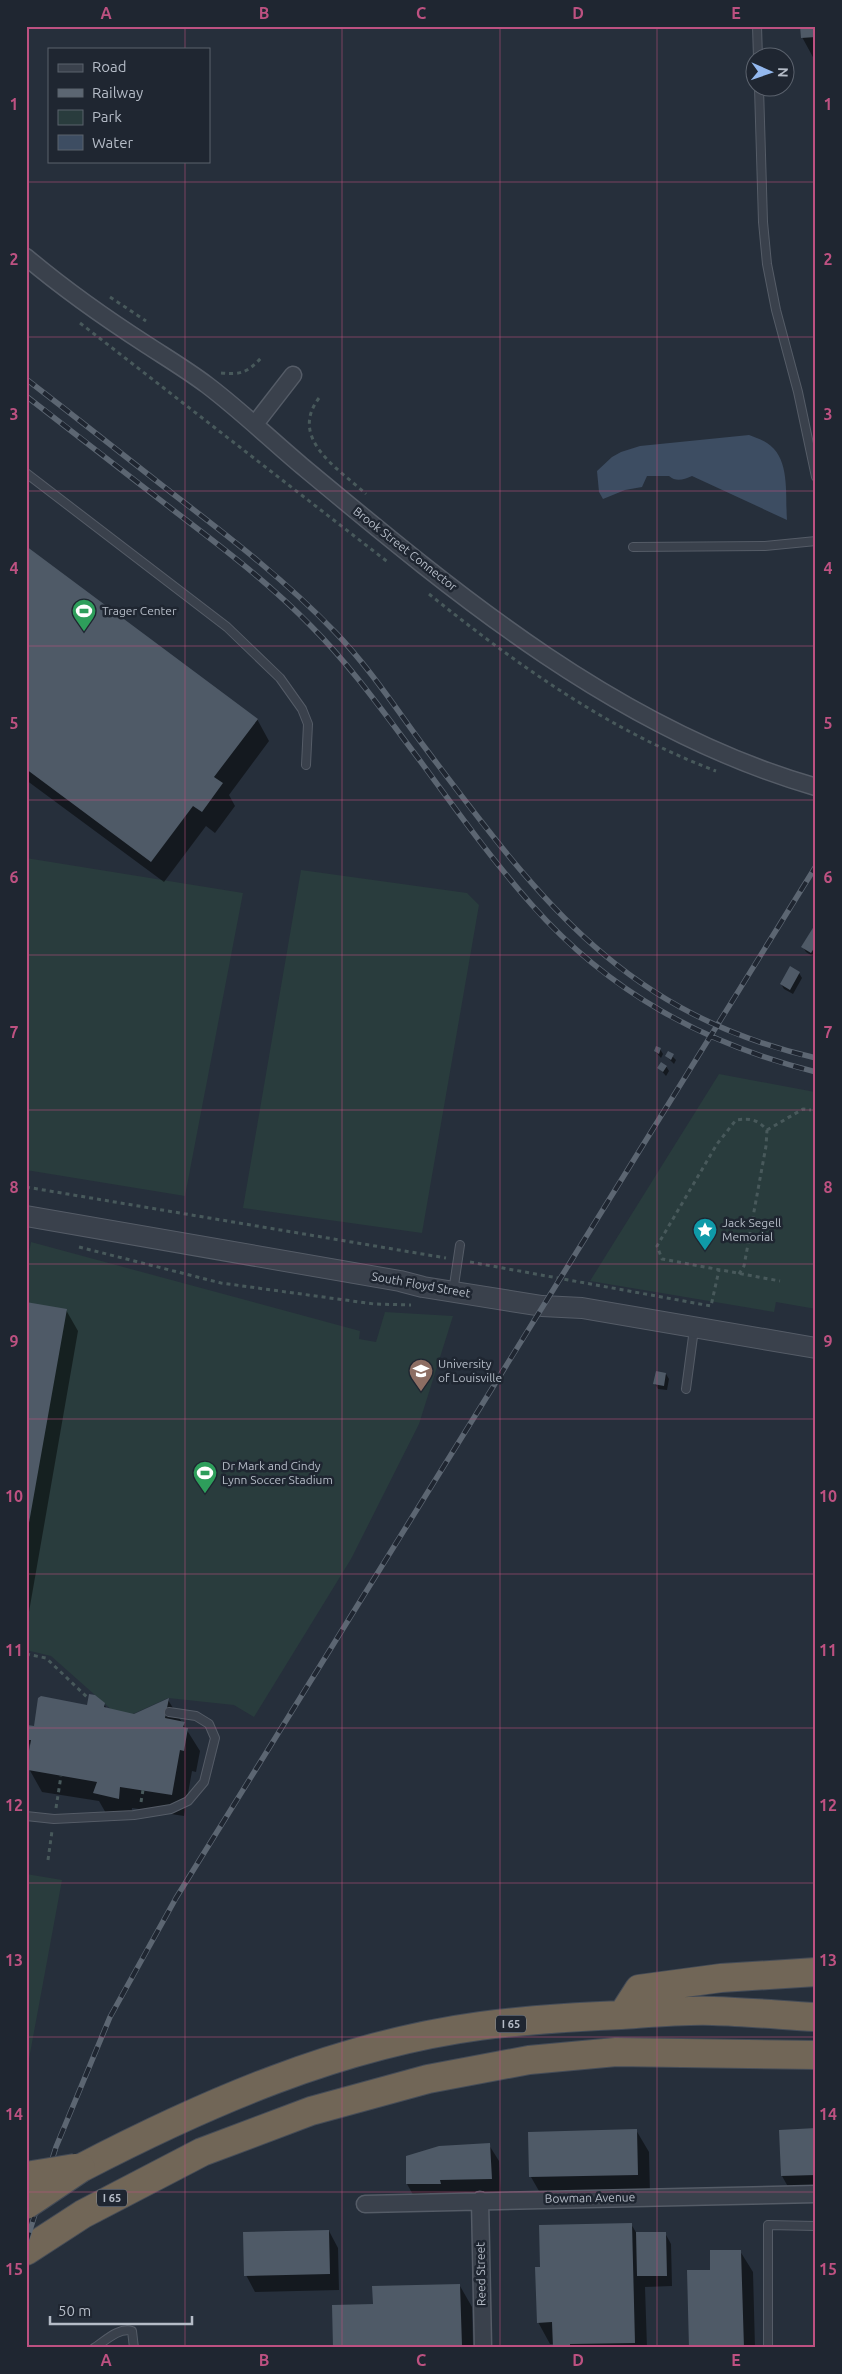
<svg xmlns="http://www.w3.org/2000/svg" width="842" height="2374" font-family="Ubuntu,sans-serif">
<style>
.green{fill:#293c3d}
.water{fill:#3d4d62}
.shadow{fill:#0007}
.building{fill:#4f5a67}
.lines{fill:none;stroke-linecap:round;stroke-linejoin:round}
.service-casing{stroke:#555c67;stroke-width:10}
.minor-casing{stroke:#555c67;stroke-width:19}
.tertiary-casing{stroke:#555c67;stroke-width:22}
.motorway-casing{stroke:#454c57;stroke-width:30}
.path{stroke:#48595b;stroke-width:3;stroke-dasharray:4 4;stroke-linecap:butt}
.service{stroke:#3a414c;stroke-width:8}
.minor{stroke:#3a414c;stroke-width:16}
.tertiary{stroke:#3a414c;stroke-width:20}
.motorway{stroke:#716657;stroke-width:28}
.rail-casing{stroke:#5c6672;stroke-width:5.5}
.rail{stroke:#1f2631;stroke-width:4;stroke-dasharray:11;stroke-linecap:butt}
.motorway-bridge-casing{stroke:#454c57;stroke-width:30;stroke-linecap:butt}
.motorway-bridge{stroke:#716657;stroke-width:28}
.grid{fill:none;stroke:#bd5181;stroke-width:1;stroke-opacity:0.55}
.labels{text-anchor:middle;stroke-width:5;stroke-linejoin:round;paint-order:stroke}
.shield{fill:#1f2631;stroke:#888f9a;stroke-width:1}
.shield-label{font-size:11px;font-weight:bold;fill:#b5bcc7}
.street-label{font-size:12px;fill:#b5bcc7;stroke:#1f2631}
.poi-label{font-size:12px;fill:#b5bcc7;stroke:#1f2631;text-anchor:start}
.neatline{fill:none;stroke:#bd5181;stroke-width:2}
.grid-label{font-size:16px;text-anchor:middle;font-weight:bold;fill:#bd5181}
</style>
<rect width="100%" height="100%" fill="#262f3b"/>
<path class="green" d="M26,858L243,893L185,1196L26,1170Z
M301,870L467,893L479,905L422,1233L243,1208Z
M719,1074L815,1092L813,1105L816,1106V1309L776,1302L774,1312L590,1281Z
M31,1242L360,1331L359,1339L376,1342L385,1312L453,1316L419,1424L351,1559L254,1717L234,1705L168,1698L122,1719L51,1656L26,1650V1269Z
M26,1874L62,1880L29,2059H26Z"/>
<path class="water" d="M749,435C754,437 761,439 767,443C791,458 785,496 787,520L692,476C683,480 676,482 669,476H647L642,487L625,490L603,499L599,492L597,471L612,457L621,452L640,446Z"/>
<path class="shadow" d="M816,26V59H814L802,37Z
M26,548L257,719L269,741L229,795L235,806L215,833L206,826L164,882L26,780Z
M816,925V954L814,957L806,952L803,947Z
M799,973L802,978L793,994L784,989L781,984Z
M660,1049L663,1054L661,1058L655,1051Z
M668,1052L676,1060L674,1064L666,1056Z
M666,1066L669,1071L666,1076L659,1068Z
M26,1303L66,1310L78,1331L26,1629Z
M666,1374L669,1379L667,1390L658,1389L655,1384Z
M168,1700L200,1751L196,1772L192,1771L184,1816L132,1808L131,1819L107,1815L99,1801L42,1792L28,1767L31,1748L26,1736L35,1728L88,1706L104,1704L107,1709L134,1715Z
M636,2130L649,2152L650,2196L543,2198L531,2177Z
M816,2130V2192H791L782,2176Z
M489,2145L499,2161L501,2195L416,2200L407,2184V2157Z
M631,2224L637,2234L665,2233L671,2244L672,2286L645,2287L647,2348H554V2344H550L538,2322L542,2268Z
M329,2231L338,2248L339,2290L255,2292L246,2275Z
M740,2251L753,2272L755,2348H690L712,2271Z
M460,2286L472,2307L473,2348H335L374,2305Z"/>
<path class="building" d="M800,26H816V37L801,38Z
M26,546L258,719L214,777L223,783L202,812L193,806L151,862L26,769Z
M816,923V945L811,953L801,947Z
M790,966L800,972L790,990L780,984Z
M656,1046L661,1048L659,1054L654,1051Z
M668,1051L674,1054L671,1060L665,1056Z
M661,1062L667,1066L663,1072L657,1068Z
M26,1302L67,1309L27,1534H26Z
M656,1371L666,1373L664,1386L653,1384Z
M89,1694L95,1695L105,1703L104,1707L134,1714L169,1698L165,1718L185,1722L183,1727L188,1728L184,1751L180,1750L172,1795L120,1787L119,1799L93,1793L97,1782L28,1770V1767H26L31,1740H26V1728L27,1725L34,1726L38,1698L41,1696L87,1705Z
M816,2128V2175L781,2176L779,2130Z
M637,2129L638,2175L529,2177L528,2132Z
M490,2143L492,2179L440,2180L441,2184H406V2156L439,2146Z
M632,2223L635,2343L570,2344V2348H553L552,2322L537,2323L535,2267H540L539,2225Z
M329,2230L330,2274L244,2276L243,2232Z
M636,2232H666L667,2276H637Z
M710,2250H741L744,2348H689L687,2270H710Z
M460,2284L462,2346L333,2348L332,2305L373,2304L372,2286Z"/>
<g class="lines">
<defs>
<path id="service" d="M757,26L758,58
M759,88L763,222L767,264L776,310L798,392L816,477
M26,473L227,627L280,678L302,709L308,724L306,765
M633,547L765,546L816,541
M453,1292L460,1245
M686,1389L694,1329
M26,1816L54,1819L134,1815L171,1809L188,1801L204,1782L215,1738L209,1724L196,1716L169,1712
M94,2348C105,2341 119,2327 132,2331L134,2348
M768,2348V2225L816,2226"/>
<path id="minor" d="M26,257C64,289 105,318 147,345C167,358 187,370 207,385C240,410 270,439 302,466C457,595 618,730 816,787
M255,424L293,375
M480,2200L483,2348
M365,2204L816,2194"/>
<path id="tertiary" d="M26,1216L400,1281L423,1287L542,1306L582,1308L816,1348"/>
<path id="motorway" d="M623,2014L639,1989L721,1978L816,1972
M81,2168C206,2103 339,2045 480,2026C526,2020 574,2017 621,2015C651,2013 682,2010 713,2011C747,2012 781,2015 816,2017
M26,2251L83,2214L202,2152L311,2111L428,2079L529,2060L616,2052L816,2055"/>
</defs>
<use href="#service" class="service-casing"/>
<use href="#minor" class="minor-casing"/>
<use href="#tertiary" class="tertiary-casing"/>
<use href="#motorway" class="motorway-casing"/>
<path class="path" d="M110,297L146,321
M80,323L389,563
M221,373C242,375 248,372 262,357
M319,398C288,439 339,469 366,494
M429,594C517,665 610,731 716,771
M767,1130L803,1109L811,1110
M26,1187L446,1258
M79,1247L221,1283L374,1304L411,1305
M470,1262L711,1306L719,1270
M739,1274L744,1266L766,1146L767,1130C757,1119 750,1118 736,1120L717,1144L657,1246L662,1259L780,1281
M26,1654L46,1658L88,1698
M141,1802L143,1790
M56,1808L61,1776
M48,1860L52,1831"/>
<use href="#service" class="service"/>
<use href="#minor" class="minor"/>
<use href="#tertiary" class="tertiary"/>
<use href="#motorway" class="motorway"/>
<defs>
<path id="rail" d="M26,379C77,418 127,458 177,497C232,539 287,582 335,632C368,666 395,707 423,745C537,896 620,1013 816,1058
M26,396C77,435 127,474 177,513C223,548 270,584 311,626C351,666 384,713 418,758C455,808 491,859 532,905C609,992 704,1044 816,1072
M26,2243L56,2147L110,2017L176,1898L816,866"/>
</defs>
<use href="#rail" class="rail-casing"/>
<use href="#rail" class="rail"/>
<defs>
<path id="motorway-bridge" d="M26,2176L75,2168
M26,2205L81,2168"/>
</defs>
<use href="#motorway-bridge" class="motorway-bridge-casing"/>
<use href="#motorway-bridge" class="motorway-bridge"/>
</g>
<path class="grid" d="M185,26V49M342,26V2348M500,26V2348M657,26V2348M185,161V2348M26,182H816M26,337H816M26,491H816M26,646H816M26,800H816M26,955H816M26,1110H816M26,1264H816M26,1419H816M26,1574H816M26,1728H816M26,1883H816M26,2037H816M26,2192H816"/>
<defs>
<symbol id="stadium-pin" viewBox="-11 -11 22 30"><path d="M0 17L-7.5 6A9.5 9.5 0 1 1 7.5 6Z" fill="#2e9e5b" stroke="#1f2631"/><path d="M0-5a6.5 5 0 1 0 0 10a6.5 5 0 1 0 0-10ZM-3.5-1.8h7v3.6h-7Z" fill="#fff"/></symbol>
<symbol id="sight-pin" viewBox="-11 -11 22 30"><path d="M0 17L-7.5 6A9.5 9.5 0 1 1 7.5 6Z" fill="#0f9aa8" stroke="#1f2631"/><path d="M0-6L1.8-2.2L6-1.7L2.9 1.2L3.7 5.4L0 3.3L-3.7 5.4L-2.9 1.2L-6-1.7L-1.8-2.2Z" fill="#fff"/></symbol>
<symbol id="university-pin" viewBox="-11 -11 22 30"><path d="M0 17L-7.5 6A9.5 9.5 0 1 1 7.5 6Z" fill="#8d6e63" stroke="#1f2631"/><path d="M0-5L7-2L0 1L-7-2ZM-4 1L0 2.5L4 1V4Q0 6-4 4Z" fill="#fff"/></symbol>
</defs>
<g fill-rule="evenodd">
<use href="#stadium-pin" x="70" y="597" width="28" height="38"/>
<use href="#sight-pin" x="691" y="1216" width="28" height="38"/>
<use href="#university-pin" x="407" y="1357" width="28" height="38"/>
<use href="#stadium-pin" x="191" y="1459" width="28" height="38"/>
</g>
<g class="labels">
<g class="shield">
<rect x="496" y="2015.5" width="30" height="17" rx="4"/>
<rect x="97" y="2189.5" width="30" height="17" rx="4"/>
</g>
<g class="shield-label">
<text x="511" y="2028">I 65</text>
<text x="112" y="2202">I 65</text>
</g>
<g class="street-label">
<text transform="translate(405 549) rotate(38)" y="4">Brook Street Connector</text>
<text transform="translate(421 1285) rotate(10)" y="4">South Floyd Street</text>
<text transform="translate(590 2198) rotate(-1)" y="4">Bowman Avenue</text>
<text transform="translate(481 2274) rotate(-91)" y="4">Reed Street</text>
</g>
<g class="poi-label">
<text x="102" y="615">Trager Center</text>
<text x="722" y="1227">Jack Segell<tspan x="722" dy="14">Memorial</tspan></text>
<text x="438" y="1368">University<tspan x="438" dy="14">of Louisville</tspan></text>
<text x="222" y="1470">Dr Mark and Cindy<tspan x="222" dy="14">Lynn Soccer Stadium</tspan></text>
</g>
</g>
<rect width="842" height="2374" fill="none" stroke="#1f2631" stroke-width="55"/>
<rect x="48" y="48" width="162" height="115" fill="#1f2631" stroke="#5b626d"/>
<rect x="58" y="64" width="25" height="8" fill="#3a414c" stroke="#5b626d"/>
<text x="92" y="72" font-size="15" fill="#b5bcc7">Road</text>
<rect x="58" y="89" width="25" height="8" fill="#5c6672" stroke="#5b626d"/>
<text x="92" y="98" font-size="15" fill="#b5bcc7">Railway</text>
<rect x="58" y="110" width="25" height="15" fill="#293c3d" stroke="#5b626d"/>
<text x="92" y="122" font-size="15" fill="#b5bcc7">Park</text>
<rect x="58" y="135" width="25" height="15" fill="#3d4d62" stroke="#5b626d"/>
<text x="92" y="148" font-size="15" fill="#b5bcc7">Water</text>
<g transform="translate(770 72) rotate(92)"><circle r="24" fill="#1f2631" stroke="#5b626d"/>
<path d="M0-4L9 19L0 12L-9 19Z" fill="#93b8ee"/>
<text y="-8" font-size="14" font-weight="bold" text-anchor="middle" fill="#b5bcc7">N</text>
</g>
<path d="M50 2316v8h142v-8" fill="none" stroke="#b5bcc7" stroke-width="2.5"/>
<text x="58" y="2316" font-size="15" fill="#b5bcc7" stroke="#1f2631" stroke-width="4" paint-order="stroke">50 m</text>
<rect x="28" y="28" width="786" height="2318" class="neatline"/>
<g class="grid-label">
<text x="106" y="19">A</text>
<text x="264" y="19">B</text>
<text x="421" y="19">C</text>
<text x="578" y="19">D</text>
<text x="736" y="19">E</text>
<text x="14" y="110">1</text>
<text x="828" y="110">1</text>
<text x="14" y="265">2</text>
<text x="828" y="265">2</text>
<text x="14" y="420">3</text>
<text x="828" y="420">3</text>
<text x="14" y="574">4</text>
<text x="828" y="574">4</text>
<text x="14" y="729">5</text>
<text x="828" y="729">5</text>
<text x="14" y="883">6</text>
<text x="828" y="883">6</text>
<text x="14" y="1038">7</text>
<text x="828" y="1038">7</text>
<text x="14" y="1193">8</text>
<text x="828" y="1193">8</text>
<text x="14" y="1347">9</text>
<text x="828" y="1347">9</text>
<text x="14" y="1502">10</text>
<text x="828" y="1502">10</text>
<text x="14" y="1656">11</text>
<text x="828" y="1656">11</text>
<text x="14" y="1811">12</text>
<text x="828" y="1811">12</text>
<text x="14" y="1966">13</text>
<text x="828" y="1966">13</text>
<text x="14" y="2120">14</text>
<text x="828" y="2120">14</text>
<text x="14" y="2275">15</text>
<text x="828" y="2275">15</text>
<text x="106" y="2366">A</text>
<text x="264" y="2366">B</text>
<text x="421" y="2366">C</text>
<text x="578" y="2366">D</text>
<text x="736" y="2366">E</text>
</g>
</svg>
